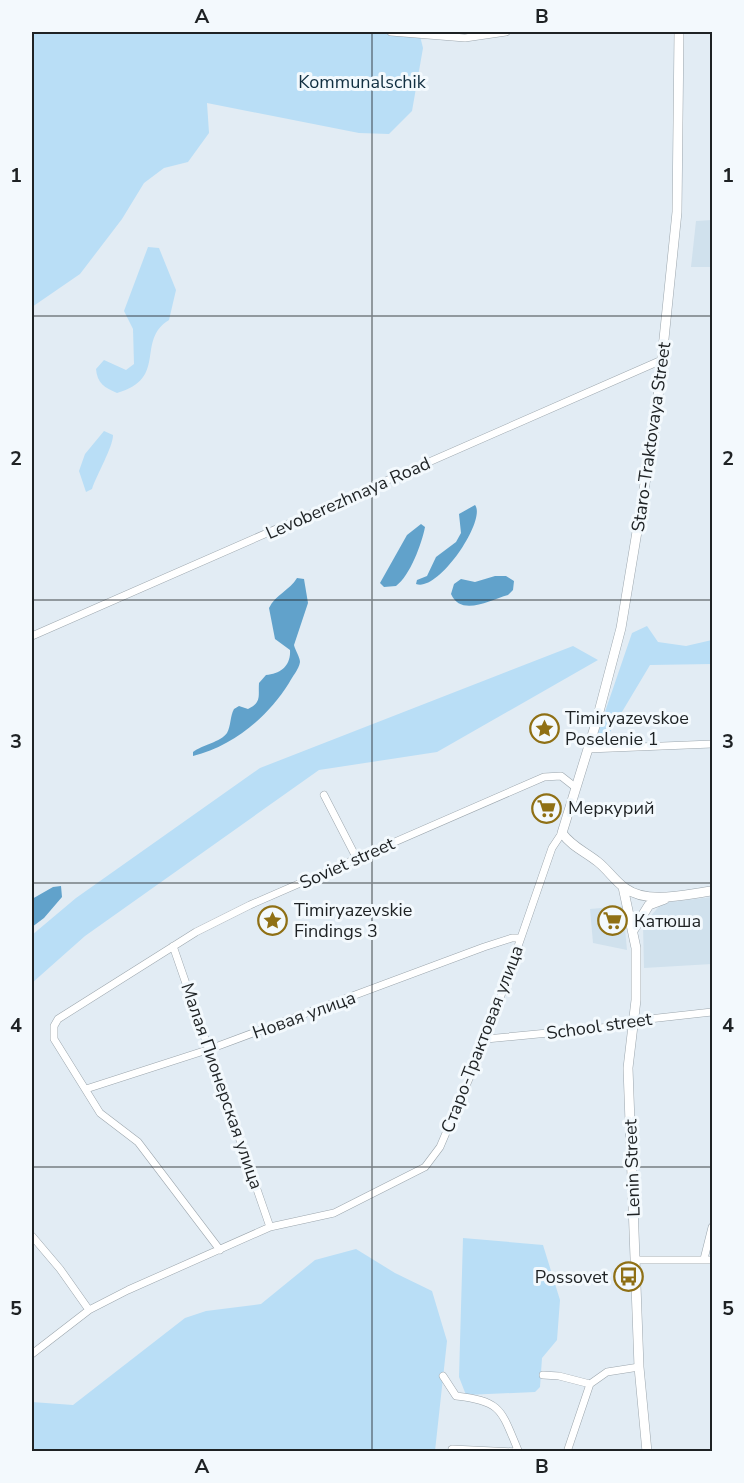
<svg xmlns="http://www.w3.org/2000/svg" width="744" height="1483" font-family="'Nunito Sans',sans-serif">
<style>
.built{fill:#d0e1ed}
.green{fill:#b9def6}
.water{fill:#61a2cb}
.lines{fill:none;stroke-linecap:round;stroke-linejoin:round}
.street-casing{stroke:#9ca6ad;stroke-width:8}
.secondary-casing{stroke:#9ca6ad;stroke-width:10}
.street{stroke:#fff;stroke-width:7}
.secondary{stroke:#fff;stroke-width:9}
.grid{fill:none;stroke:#1e2224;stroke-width:1.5;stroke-opacity:0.55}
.labels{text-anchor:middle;stroke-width:6;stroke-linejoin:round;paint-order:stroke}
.park-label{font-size:18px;fill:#112f41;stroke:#f3f9fd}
.street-label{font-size:18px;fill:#1e2224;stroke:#f3f9fd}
.poi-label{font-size:18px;fill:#1e2224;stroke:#f3f9fd;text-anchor:start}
.neatline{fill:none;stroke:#1e2224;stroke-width:2}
.grid-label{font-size:20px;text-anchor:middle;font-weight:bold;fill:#1e2224}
</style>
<rect width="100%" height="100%" fill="#e2ecf4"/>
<path class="built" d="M712,220V267H691L696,221Z
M712,897V964L644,968L643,925L662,903Z
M623,906L627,950L593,943L590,909Z"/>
<path class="green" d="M32,32H419L423,48L412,111L389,134L359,133L207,103L209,133L188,162L164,168L144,183L122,219L80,274L32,307Z
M148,247L159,248L176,290L169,320C135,341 169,378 117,393C105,388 97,383 96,369L104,360L126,370L134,364L133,329L124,311Z
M104,431L113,435C113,447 97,474 92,489L86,492L79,471L85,454Z
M647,626L658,642L686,646L712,640V664L650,665L604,742L595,741L632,633Z
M573,646L598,660L437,752L319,770L85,936L32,983V935L76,898L260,768Z
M463,1238L543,1245L560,1300L557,1340L542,1358L540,1387L535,1392L466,1395L459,1377Z
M356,1249L395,1273L432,1291L447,1341L435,1451L32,1452V1402L73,1405L185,1318L206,1311L261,1304L315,1260Z"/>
<path class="water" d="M475,505C487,520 438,593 416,584L417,580L427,576L436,557L456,542L461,533L459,514Z
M421,524L425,527C422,543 410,576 396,586L384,587L380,583L407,535Z
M495,576H506L514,581L513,590L508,595C490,600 461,617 451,594L454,584L461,579L475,582Z
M297,578L304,579L308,603L294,645C295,650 300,657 300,662C299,669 292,677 289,683C268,717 233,746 193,756V752C202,745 221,742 227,733C231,726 230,716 234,709L239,706L248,709C262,702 258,696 259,683L266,675C280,674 291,666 290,650L275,639L269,608C275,595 290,590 297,578Z
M61,886L62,897L44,918L32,927V899L53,887Z"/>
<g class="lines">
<defs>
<path id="street" d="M391,32L465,38L506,32
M32,636L664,359
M588,749L712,744
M324,795L357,859
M173,946L270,1227
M486,1039L631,1025L649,1019L712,1012
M86,1089L210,1049L484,947L512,938H520
M32,1236L60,1269L89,1310
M220,1250L138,1142L100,1113L54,1039V1026L58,1019L196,932L250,905L544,777L561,776L575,787
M704,1259L712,1227
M636,1260H712
M32,1354L89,1310L128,1290L270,1227L334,1213L425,1167L440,1147L486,1039L552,848L562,833
M543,1375L559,1376L590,1384L607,1372L639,1367
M443,1376L456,1396C502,1401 501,1410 518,1450
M453,1452L452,1449L518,1452
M567,1452L590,1384"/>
<path id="secondary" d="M679,32L677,212L656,417L621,628L596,723L562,833C572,847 586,852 598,862C608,870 615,881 625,888C648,905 687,894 712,891
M623,887L636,948V1000L628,1068L639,1367L647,1452
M634,929L649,905L665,899"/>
</defs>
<use href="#street" class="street-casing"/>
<use href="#secondary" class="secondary-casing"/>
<use href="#street" class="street"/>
<use href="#secondary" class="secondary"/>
</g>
<path class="grid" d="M372,32V1452M32,316H712M32,600H712M32,883H712M32,1167H712"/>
<defs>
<symbol id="sight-ring" viewBox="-11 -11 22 22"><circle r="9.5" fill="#f3f9fd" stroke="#8f7015" stroke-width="1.5"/><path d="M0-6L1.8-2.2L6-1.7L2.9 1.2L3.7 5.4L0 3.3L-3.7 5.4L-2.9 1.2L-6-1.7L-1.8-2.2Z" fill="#8f7015"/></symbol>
<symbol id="supermarket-ring" viewBox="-11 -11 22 22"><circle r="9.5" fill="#f3f9fd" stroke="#8f7015" stroke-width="1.5"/><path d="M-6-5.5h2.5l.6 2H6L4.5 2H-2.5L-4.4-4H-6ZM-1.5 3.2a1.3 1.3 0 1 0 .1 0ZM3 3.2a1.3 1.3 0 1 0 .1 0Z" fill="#8f7015"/></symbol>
<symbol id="bus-ring" viewBox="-11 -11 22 22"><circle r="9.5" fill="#f3f9fd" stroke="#8f7015" stroke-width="1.5"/><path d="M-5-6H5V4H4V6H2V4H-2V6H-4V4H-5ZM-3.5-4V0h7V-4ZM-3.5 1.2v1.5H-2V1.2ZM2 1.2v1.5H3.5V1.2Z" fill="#8f7015"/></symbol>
</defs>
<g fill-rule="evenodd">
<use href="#sight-ring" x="528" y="712" width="33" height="33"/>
<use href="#supermarket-ring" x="530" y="792" width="33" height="33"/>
<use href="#sight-ring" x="256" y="904" width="33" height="33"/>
<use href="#supermarket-ring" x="596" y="904" width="33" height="33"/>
<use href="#bus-ring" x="612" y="1260" width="33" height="33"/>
</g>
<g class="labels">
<g class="park-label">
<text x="362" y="88">Kommunalschik</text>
</g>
<g class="street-label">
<text transform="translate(651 437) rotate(-82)" y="6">Staro-Traktovaya Street</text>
<text transform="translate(348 498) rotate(-24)" y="6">Levoberezhnaya Road</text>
<text transform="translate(347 863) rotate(-24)" y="6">Soviet street</text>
<text transform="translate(304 1015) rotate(-20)" y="6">Новая улица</text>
<text transform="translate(599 1026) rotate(-8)" y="6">School street</text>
<text transform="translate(482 1039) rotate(-69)" y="6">Старо-Трактовая улица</text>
<text transform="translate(222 1086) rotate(71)" y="6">Малая Пионерская улица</text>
<text transform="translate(632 1168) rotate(-92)" y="6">Lenin Street</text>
</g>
<g class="poi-label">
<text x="565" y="724">Timiryazevskoe<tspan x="565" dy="21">Poselenie 1</tspan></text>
<text x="568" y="814">Меркурий</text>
<text x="294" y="916">Timiryazevskie<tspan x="294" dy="21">Findings 3</tspan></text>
<text x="634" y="927">Катюша</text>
<text x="608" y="1283" text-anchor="end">Possovet</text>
</g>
</g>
<rect width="744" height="1483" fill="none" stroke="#f3f9fd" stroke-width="66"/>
<rect x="33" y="33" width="678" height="1417" class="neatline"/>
<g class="grid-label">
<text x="202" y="23">A</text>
<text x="542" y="23">B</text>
<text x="16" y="182">1</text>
<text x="728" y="182">1</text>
<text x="16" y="465">2</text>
<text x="728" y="465">2</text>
<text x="16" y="748">3</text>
<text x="728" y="748">3</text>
<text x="16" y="1032">4</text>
<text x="728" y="1032">4</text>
<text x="16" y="1315">5</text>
<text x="728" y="1315">5</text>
<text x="202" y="1473">A</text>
<text x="542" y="1473">B</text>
</g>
</svg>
